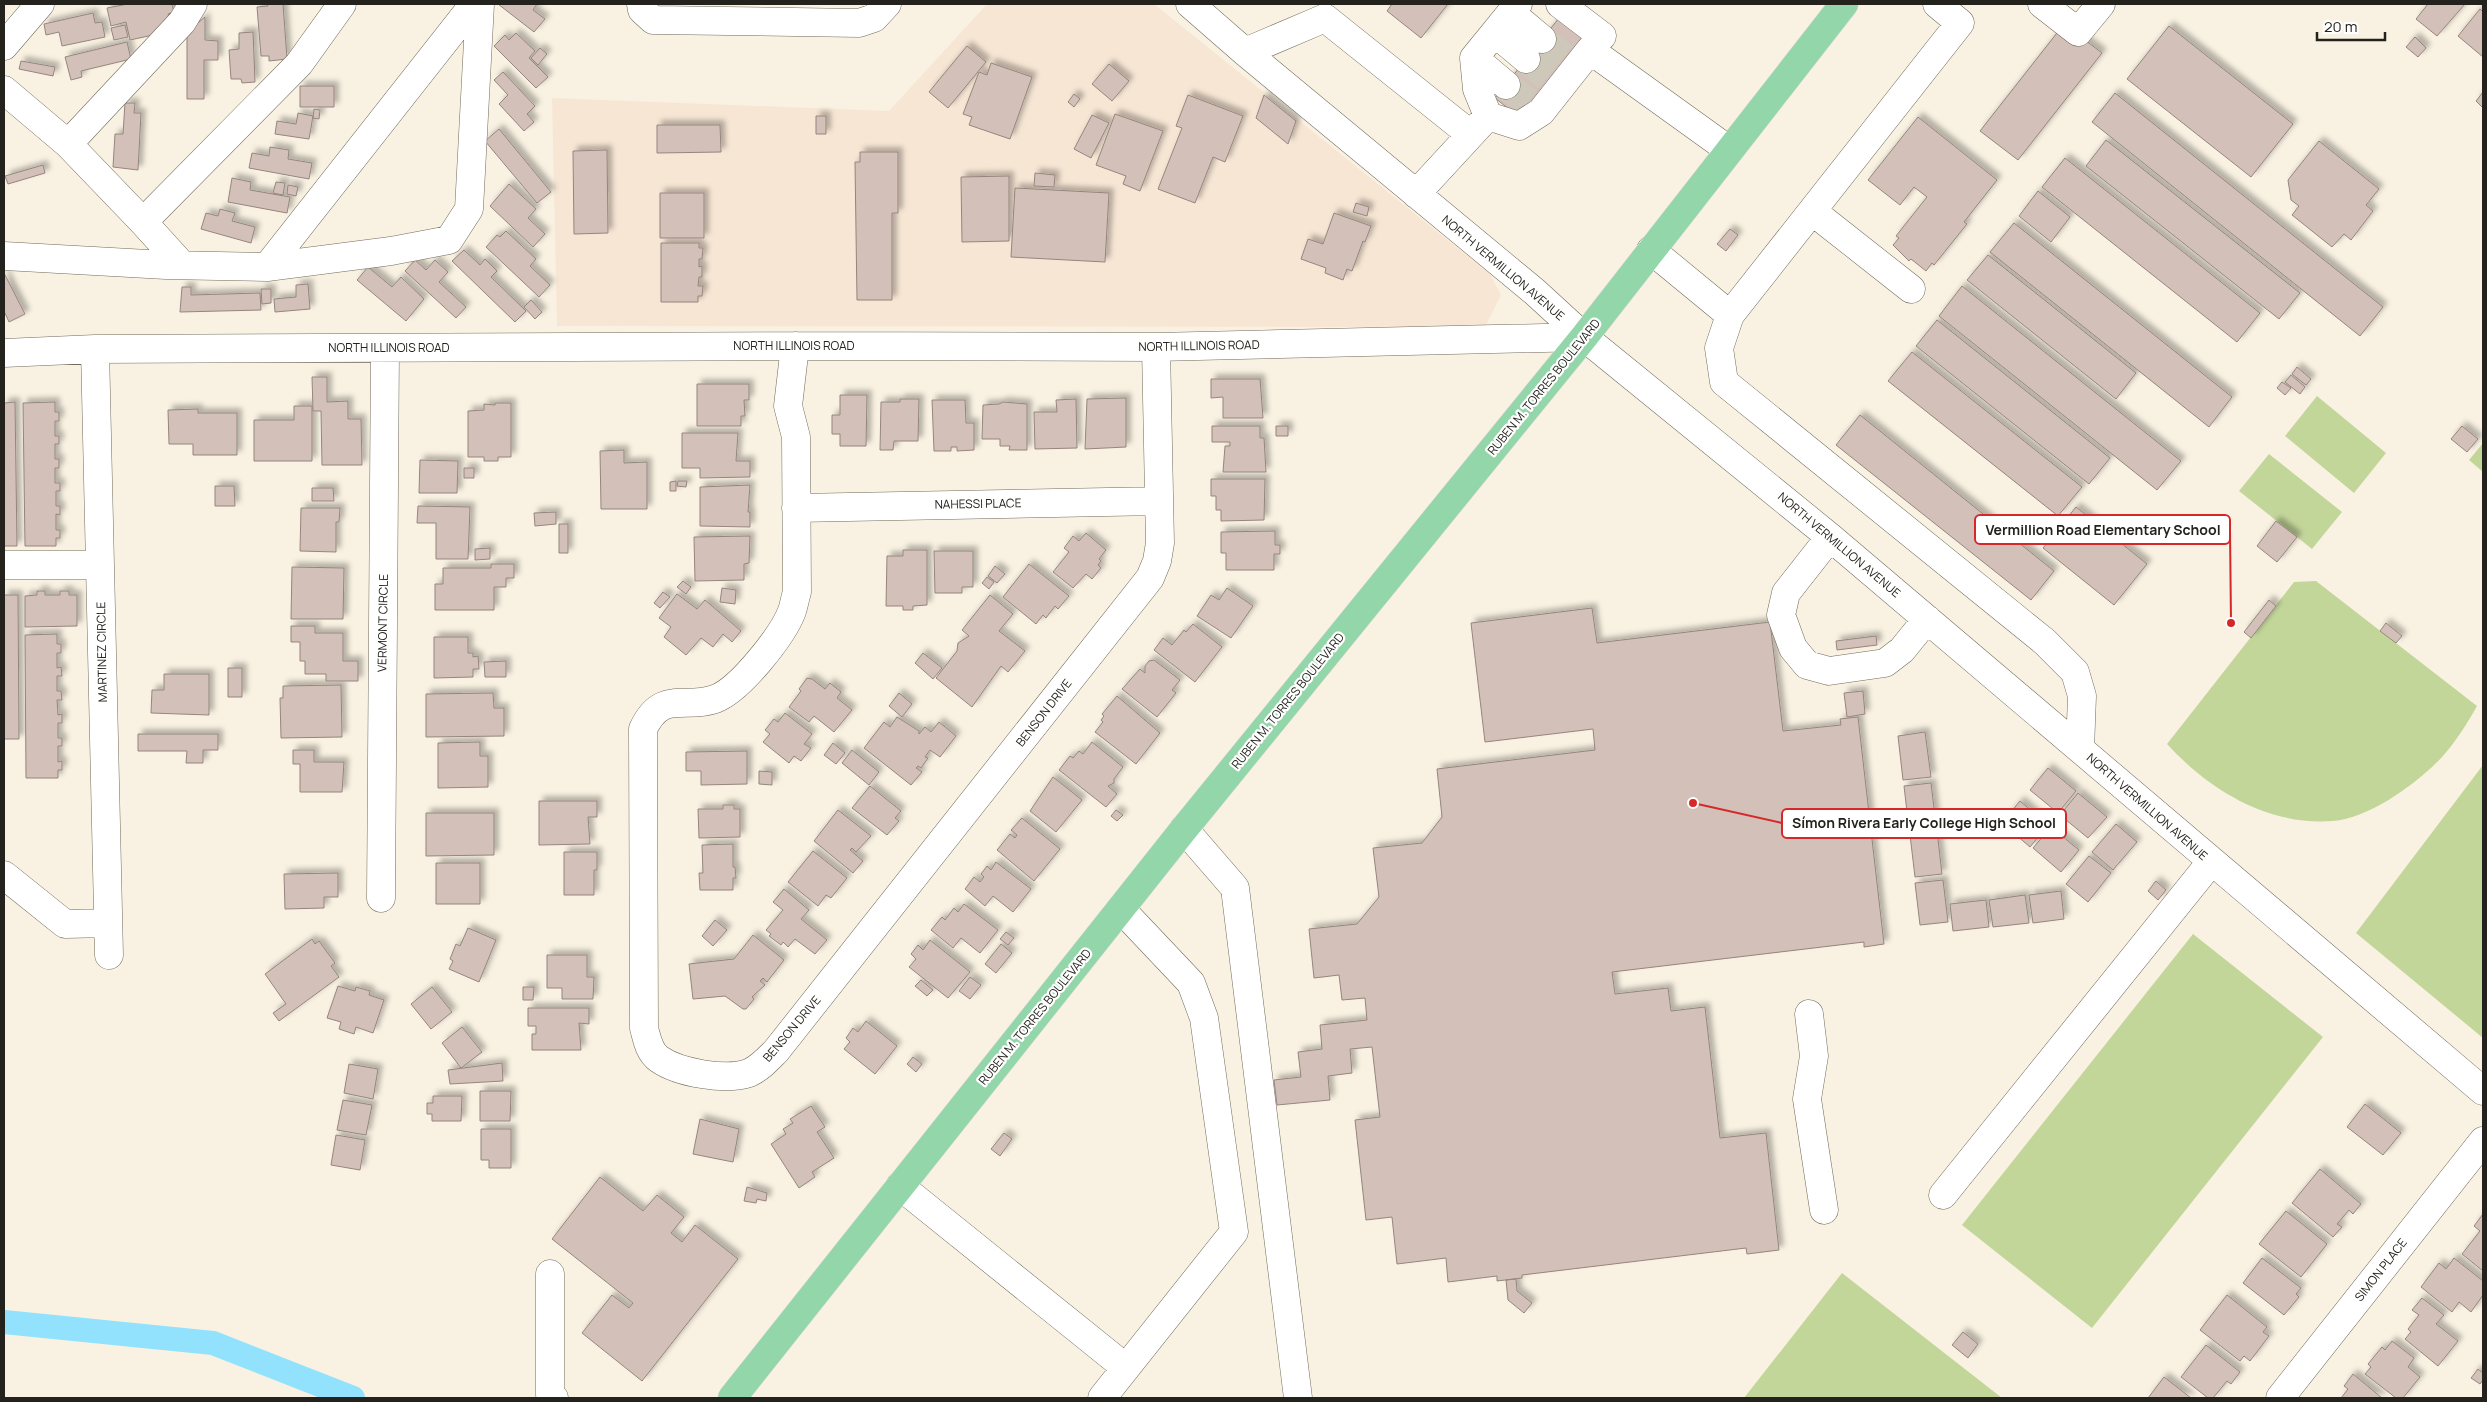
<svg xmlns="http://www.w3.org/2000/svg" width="2487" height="1402" font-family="Manrope,sans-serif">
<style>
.commercial{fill:#f7e6d4}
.green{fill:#c3d69a}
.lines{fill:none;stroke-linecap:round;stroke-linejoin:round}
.canal{stroke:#92e2fd;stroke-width:24}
.building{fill:#d3c1b9;stroke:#95857e;filter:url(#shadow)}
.minor-tunnel{stroke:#cec8ba;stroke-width:28;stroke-dasharray:28 14;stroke-linecap:butt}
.minor-casing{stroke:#716b5c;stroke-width:29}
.major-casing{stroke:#d8d7d6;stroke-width:29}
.minor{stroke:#fff;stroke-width:28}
.major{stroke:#93d6aa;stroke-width:28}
.labels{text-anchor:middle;stroke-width:4.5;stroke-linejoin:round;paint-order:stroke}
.street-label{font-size:12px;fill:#24221c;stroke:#fff}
.leader{fill:none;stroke:#d62828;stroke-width:2}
.callout-dot{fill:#d62828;stroke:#fff;stroke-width:2}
.callout{fill:#fff;stroke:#d62828;stroke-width:2}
.callout-label{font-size:14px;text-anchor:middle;font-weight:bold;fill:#24221c}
</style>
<defs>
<filter id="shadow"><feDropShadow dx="4.5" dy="-4.5" stdDeviation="2.5" flood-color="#0004"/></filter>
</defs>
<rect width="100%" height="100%" fill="#f9f2e2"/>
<path class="commercial" d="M987,4H1154L1490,274L1501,295L1485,327L557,326L552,98L889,111Z"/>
<path class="green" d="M2317,396L2386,453L2354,493L2285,436Z
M2483,443V472L2469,460Z
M2269,454L2342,512L2312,549L2239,491Z
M2316,581L2477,706C2467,724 2456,741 2443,756C2418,783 2370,818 2333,821C2268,826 2209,790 2167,744L2294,582Z
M2483,765V1038L2356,933Z
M2193,934L2323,1037L2092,1328L1962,1225Z
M1842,1273L2002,1398H1744Z"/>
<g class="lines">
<path class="canal" d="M4,1322L213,1343L353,1398"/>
</g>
<path class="building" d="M128,4H172L174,12L168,14L170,25L167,32L130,40L126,22L111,26L107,8Z
M267,4H283L287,59L269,61V56H261L257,7L268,6Z
M498,4H537L533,10L545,19L534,32Z
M1392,4H1448L1421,38L1387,11Z
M2428,4H2465L2437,36L2416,19Z
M2480,9L2483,12V57L2458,36Z
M93,13L95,23L102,22L105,37L62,46L59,32L46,35L44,24Z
M205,17V40L218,41V60H204V99H187V32Z
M1559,18L1584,38L1520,118L1495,98Z
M2064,24L2102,53L2018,160L1980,131Z
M125,25L128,37L114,40L111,28Z
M2169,26L2293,124L2251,177L2127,79Z
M253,32L255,82L242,83L241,79H231L229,50L239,49V33Z
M516,33L535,51L529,58L548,77L536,88L494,46L505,35L509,40Z
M2415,37L2426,48L2418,57L2406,47Z
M127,42L131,59L81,71L82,77L71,80L65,57Z
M967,46L986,62L948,108L929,92Z
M540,48L547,54L538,65L531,58Z
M21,61L55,67L53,76L19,69Z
M991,63L1032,77L1010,139L969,125L972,117L963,114L979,72L987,75Z
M1109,64L1129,81L1112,101L1092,84Z
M503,72L535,106L527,114L534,122L524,131L499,104L508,95L494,80Z
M300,86H334V107H300Z
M2483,92V108L2476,101Z
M2115,93L2383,307L2360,336L2092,122Z
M1074,94L1080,99L1074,107L1068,102Z
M1188,95L1243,116L1225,162L1213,157L1195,203L1158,189L1182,128L1176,126Z
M1264,95L1296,121L1288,144L1256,118Z
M125,103H135L134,113H141L138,170L113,167L115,134H123Z
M314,109L320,110L319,119L313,118Z
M298,113L313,116L309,139L275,134L277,121L296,124Z
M1115,114L1163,131L1140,191L1123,184L1126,176L1096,165Z
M1092,115L1109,123L1091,158L1074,149Z
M816,116H826V134H816Z
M1918,117L1997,180L1964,222L1967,224L1934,265L1932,263L1926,271L1911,259L1909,261L1893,245L1899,238L1896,236L1927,197L1914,187L1900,205L1868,180Z
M657,125H720L721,152L657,153Z
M499,129L551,192L537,203L485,141Z
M2106,140L2300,293L2279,319L2086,166Z
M2319,141L2379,189L2366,205L2373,211L2351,240L2344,234L2332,247L2292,215L2299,206L2291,200L2288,180Z
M270,147L289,150L288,159L312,163L309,179L249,168L252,153L269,156Z
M607,150L608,233L574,234L573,151Z
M860,152H898V213H892V300H857L855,162H860Z
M2065,158L2260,313L2237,342L2042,187Z
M43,165L45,173L8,184L5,176Z
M1035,173L1055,175L1054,187L1034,186Z
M1009,176V241L962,242L961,177Z
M232,178L251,182L250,190L290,197L287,213L228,202Z
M276,182L285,183L283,195L273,193Z
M509,184L536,209L528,218L545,234L533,247L490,206Z
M288,185L298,187L296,196L287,194Z
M1015,188L1109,193L1105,262L1011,257Z
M2038,191L2070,217L2051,242L2019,216Z
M660,193H704V238H660Z
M1356,203L1369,207L1367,216L1353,212Z
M220,209L235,213L232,221L255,227L251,243L201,229L206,213L218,216Z
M1334,213L1371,226L1365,242L1363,241L1352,271L1347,269L1343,280L1325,273L1326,268L1301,259L1308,239L1323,244Z
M2014,223L2232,397L2209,427L1990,252Z
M1730,229L1738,235L1726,251L1717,244Z
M506,231L536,259L530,266L550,285L539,297L486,247L497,235L500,237Z
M661,243H699V248H703L702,259H699V267L702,266V277H699L698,286H703L702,296H698V302H661Z
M464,250L480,265L485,259L497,271L491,277L526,311L515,322L452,261Z
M1988,255L2136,373L2116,399L1967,280Z
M415,260L426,270L435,260L448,272L439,282L466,307L456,318L405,271Z
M368,267L392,287L401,277L424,299L406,321L357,280Z
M4,273L25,314L9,322L4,311Z
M308,284L310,309L275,312L274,299L296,297V285Z
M1962,286L2181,461L2157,490L1939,316Z
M182,287H191V295L260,293L261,310L180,312Z
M261,289H271V303L262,304Z
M531,300L542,312L535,319L524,307Z
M1937,320L2110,458L2089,484L1916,346Z
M1912,352L2082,487L2058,516L1888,381Z
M2297,367L2311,379L2306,385L2292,374Z
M2291,375L2305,387L2300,394L2285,382Z
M312,377H327V402L348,401V419H361L362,465H322L321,411H313Z
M1211,379H1260L1263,418H1223V397L1211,398Z
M2282,382L2291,388L2285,395L2277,388Z
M697,384H749V400H744L745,416H741V426H697Z
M840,395H867L866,446H840V434H832V415H840Z
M1126,398V447L1085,449L1087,399Z
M900,399H919L918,441H894L893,450H880L881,402H900Z
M1076,399L1077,448L1035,449L1034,412H1057L1056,400Z
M932,400H965L966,423H974V450L957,451V447H951V451H934Z
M15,402L17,546H4V403Z
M55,402V412H59V421H55V436H59V444H55V459H59V468H55V483H60V491H56V506H60V515L56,514V530H60V538H56V546H25L23,403Z
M1003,402L1027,404V450H1009L1010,446H1000V439H982L983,405L999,404Z
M495,403H511V457H498V461H484V457H468V411L484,410V404L495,405Z
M294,406H312V461H254V420H294Z
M198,409V413H237V455H193V444H169L168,410Z
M1860,415L2054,571L2031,600L1836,445Z
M1212,426H1260V438H1264L1266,472H1223L1225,446H1230V442H1212Z
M1276,426H1288V436H1276Z
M2462,426L2478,439L2467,452L2451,439Z
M682,433H738L736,461H750V477L700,478V468H682Z
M624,450V463L647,462V509H601L600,451Z
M420,460L458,461L457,493H419Z
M464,468H474V478H464Z
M1211,479H1265L1264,520L1221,521V510H1216V496H1211Z
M676,481V491H670V482Z
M678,481H687L686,487L677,486Z
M750,485L748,512H750V527L700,526V487Z
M215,486H234L235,506H215Z
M312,488H333L334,501H312Z
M418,506L470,507L468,559H436V523H417Z
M2076,507L2147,564L2114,605L2043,548Z
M301,508H340L339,522H336V552L300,551Z
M556,512V524L535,526L534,513Z
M2276,521L2297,537L2277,562L2257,546Z
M559,524H568V553H559Z
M1275,531V545H1280V554H1274V570H1226V553H1221V532Z
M1086,533L1106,550L1099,559L1101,561L1098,565L1101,568L1092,579L1086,574L1073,588L1053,572L1069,552L1064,548L1073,536L1079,541Z
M750,536L749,563L744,564V580L695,581L694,537Z
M490,548V559L475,560V549Z
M903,550H927V605L913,606V610H903V606H886L887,556H903Z
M934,551H973V587H962V593H935Z
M491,564H514V578H506V587H494V610H435V584H443V568H491Z
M1029,564L1069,596L1058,609L1055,606L1046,618L1043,615L1036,624L1003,597Z
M995,566L1005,574L997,583L988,576Z
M292,567L344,568L343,619H291Z
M987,577L994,582L989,589L982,583Z
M683,581L691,587L686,594L677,587Z
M722,588L736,590L735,604L720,602Z
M1227,588L1253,606L1231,638L1197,616L1211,595L1219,600Z
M37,591H45V595H60V591H69V595H77V626L25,627V596L37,595Z
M663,592L670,597L660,608L654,603Z
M677,594L697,609L705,600L741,631L732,642L723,634L713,647L701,638L686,655L664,637L671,627L659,618Z
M4,595H18L19,739H4Z
M990,595L1013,614L999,631L1025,651L1008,672L1001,666L972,707L936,678L957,651L958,643L969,636L962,630Z
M2269,600L2276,606L2251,638L2244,632Z
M1592,608L1597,643L1770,622L1783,731L1841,725L1840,719L1858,717L1884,944L1864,947V942L1612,972L1615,994L1668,988L1671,1011L1705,1007L1720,1138L1766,1133L1779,1250L1747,1254L1746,1248L1522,1275V1278L1497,1281V1276L1448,1282L1446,1258L1397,1264L1392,1217L1366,1220L1355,1120L1380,1117L1372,1047L1350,1049L1352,1073L1328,1076L1330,1100L1277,1105L1274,1080L1301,1077L1298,1052L1322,1049L1320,1025L1367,1020L1365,998L1342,1000L1339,975L1314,978L1309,929L1357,924L1379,897L1373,848L1422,843L1442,817L1437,769L1595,750L1593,729L1485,742L1471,623Z
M2386,623L2402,636L2396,643L2380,631Z
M1193,624L1222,647L1195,682L1154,650L1163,638L1172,645L1184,630L1186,632Z
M291,626H315V633H343V661H358V681H326V674H305V661H300V642H291Z
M57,634V644H61V653H57V668L61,667L62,676H57V691H61L62,700H57L58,715L62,714V723H58V738H62V746H58V762L62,761V770H58V778H26L25,635Z
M1876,636L1877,645L1837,650L1836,641Z
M434,637H468V653H473V657L478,656L479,669H473V677L434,678Z
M923,653L942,668L933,679L915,663Z
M1154,660L1180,680L1172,690L1176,693L1157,717L1122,689L1140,669L1145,673V666L1149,661Z
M506,661V677H485L484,662Z
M228,668H242V697H228Z
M164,674H209V715L151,713L152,690H164Z
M807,678L812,679L825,689L830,683L841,692L837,698L852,710L834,732L814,716L809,722L789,707L801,691L799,689Z
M341,685L342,737L281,738L280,698H283V686Z
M1863,691L1865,714L1847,717L1844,693Z
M493,693L494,708H504V736L426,737V694Z
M899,693L912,704L902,717L889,706Z
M1117,696L1160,733L1136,764L1095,732L1103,722L1101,720L1104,716L1102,714Z
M785,713L812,734L804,744L811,748L801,761L794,756L789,763L763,742L770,734L765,730L774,719L778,722Z
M897,717L919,731V734L925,727L931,732L939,722L956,736L940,757L930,750L925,757L928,758L921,768L918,766L916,768L922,772L911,785L864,748L884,722L890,727Z
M1925,732L1931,777L1903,780L1898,736Z
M138,734H218V750H203V763H186L187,751H138Z
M480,742V756H488V787L438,788V743Z
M1092,742L1123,767L1114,779V783L1108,786L1117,794L1106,807L1059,770L1070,756L1073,758L1079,751L1083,754Z
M833,743L845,753L836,764L824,755Z
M293,750H314V762H344L342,792H300V764H293Z
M852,750L879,772L869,785L842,763Z
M747,751V784L701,785V771H686V752Z
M2048,768L2076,791L2058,813L2030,790Z
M759,771L772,772V785L759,784Z
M1053,777L1082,800L1056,832L1030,811Z
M1931,783L1936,825L1909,829L1904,786Z
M870,786L901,811L895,818L899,821L887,835L852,808Z
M2078,793L2107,817L2088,838L2060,815Z
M539,801H597V817H588L590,844L539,845Z
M2020,801L2048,825L2030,847L2002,823Z
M723,805H734V809H740V837L699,838L698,809H723Z
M838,810L871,836L856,852L852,848L850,850L863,861L853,873L814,841Z
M1116,810L1123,815L1117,821L1111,816Z
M426,813H494V855L426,856Z
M1022,818L1060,849L1034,881L997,850L1010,834L1015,838L1017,835L1011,830Z
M2116,824L2137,842L2113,870L2092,852Z
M2051,827L2079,850L2061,872L2033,848Z
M1937,831L1942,874L1915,877L1910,835Z
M733,844V867H735L736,878H733V890H700L699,873H703L702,845Z
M813,851L847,878L831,898L826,895L818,906L788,882Z
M564,852H597V870H594V895H564Z
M2089,856L2111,873L2088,902L2066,884Z
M996,862L1031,889L1013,912L993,896L985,906L965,889L974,877L980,882L984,877L981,874L987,866L991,870Z
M436,863H480V904H436Z
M338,873V897H324V908L285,909L284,874Z
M1943,880L1948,922L1920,925L1915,883Z
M2156,881L2166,890L2158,900L2148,891Z
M784,889L809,910L801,919L827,940L815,954L795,939L788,947L783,942L781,945L769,936L771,934L766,930L783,910L773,902Z
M2061,891L2064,919L2033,923L2029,895Z
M2025,895L2029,923L1993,927L1989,900Z
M1986,900L1989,927L1953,931L1950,904Z
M964,904L998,930L980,953L961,938L953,948L931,930L942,917L945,920L954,908L958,912Z
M715,920L727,930L713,946L702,936Z
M468,928L496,940L479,982L449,969L453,961L450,959L456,944L460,946Z
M1006,932L1014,938L1008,945L1000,939Z
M753,935L784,960L767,982L763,978L760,981L765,985L752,997L754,999L746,1009H743L725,996L693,999L689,964L734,959Z
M312,939L315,944L319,941L335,963L331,966L339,977L279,1021L273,1013L286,1004L265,974Z
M930,940L970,972L948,998L909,967L916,959L911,954L918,945L923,950Z
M1001,944L1012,953L996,973L985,964Z
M547,955H587V977H594L593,999H562V988H547Z
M970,977L981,985L970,999L959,991Z
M921,980L933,990L927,996L915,986Z
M338,986L355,991L356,987L370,991L369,995L384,1000L373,1033L356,1027L354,1034L339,1029L341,1022L327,1018Z
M432,987L452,1012L431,1029L411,1004Z
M523,987H534L533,1000H523Z
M528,1008H589V1024L579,1023L581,1050H532V1034H536V1026H528Z
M866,1021L897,1046L875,1074L844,1049L850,1042L846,1038L853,1028L858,1032Z
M462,1027L482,1052L461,1068L442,1043Z
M913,1057L922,1064L916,1072L907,1064Z
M502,1063L503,1081L450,1084L448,1070Z
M349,1064L378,1069L373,1099L344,1093Z
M480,1091H511L510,1121H480Z
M433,1096H462L461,1121H432V1114H427V1103H433Z
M343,1100L372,1105L366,1135L337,1130Z
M2365,1104L2401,1133L2383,1155L2347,1127Z
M811,1106L825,1127L817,1132L834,1158L812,1172L815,1177L799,1188L771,1144L786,1134L783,1129L793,1123L790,1119Z
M700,1119L739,1129L733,1162L693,1154Z
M481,1129H511V1168H489V1160H481Z
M1004,1133L1012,1139L1000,1156L991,1149Z
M336,1135L365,1140L360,1170L331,1165Z
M2320,1169L2361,1204L2353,1214L2349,1210L2337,1224L2342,1227L2333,1237L2292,1203Z
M600,1177L643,1211L657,1195L684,1217L671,1233L682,1242L695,1225L738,1259L642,1381L582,1333L612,1295L629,1308L633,1303L552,1239Z
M747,1187L767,1193L766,1201L757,1199L756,1203L744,1201Z
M2286,1211L2327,1244L2301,1277L2259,1244Z
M2483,1214V1271L2462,1254L2480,1231L2474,1226Z
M2262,1258L2301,1288L2296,1294L2299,1297L2284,1315L2243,1283Z
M2454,1258L2483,1281V1295L2471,1312L2459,1302L2452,1312L2421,1287L2439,1263L2446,1269Z
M1516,1279L1517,1291L1532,1303L1524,1313L1508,1300L1506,1280Z
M2227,1295L2267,1327L2263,1332L2269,1336L2250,1361L2244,1356L2240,1361L2200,1330Z
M2422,1298L2444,1315L2436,1324L2458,1341L2438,1366L2405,1339L2411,1332L2408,1329L2419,1315L2412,1310Z
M1963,1332L1978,1344L1968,1358L1952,1345Z
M2392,1341L2414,1358L2408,1367L2420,1377L2403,1398H2396L2365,1374L2371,1367L2368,1364L2382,1347L2385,1350Z
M2206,1345L2240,1372L2231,1384L2227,1381L2213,1398H2208L2181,1377Z
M2478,1369L2483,1373V1380L2480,1384L2471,1378Z
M2353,1374L2382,1398H2341L2348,1389L2344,1386Z
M2164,1377L2191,1398H2148Z"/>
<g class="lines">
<path class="minor-tunnel" d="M1542,39L1566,59
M1526,59L1550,80
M1506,85L1531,104"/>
<defs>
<path id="minor" d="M641,4L642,10L653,20L859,23L874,18L887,4
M1190,4L1245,52L1535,292L1584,337L1830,537L2483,1091
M1560,4L1602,36L1590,50
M2042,4L2078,32L2101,4
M1511,13L1542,39
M1495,33L1526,59
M4,46L40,4
M1245,52L1325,18L1470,134
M1474,58L1506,85
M4,90L68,144L182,22L193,4
M1488,116L1477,89L1474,58L1518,4
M68,144L143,222
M1416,194L1488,116L1519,126L1541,112L1590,50L1729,150
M1812,211L1911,289
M1651,250L1730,315L1719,348L1724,382L2045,642L2075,672L2082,696L2080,749
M4,256L166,265L267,267L474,4
M182,265L143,222L299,64L342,4
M267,267L391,251L449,240L469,209L480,4
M1730,315L1960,23L1937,4
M795,346L788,406L796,437L797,592C795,598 794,605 792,611C783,635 740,690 715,699C684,710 662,689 643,729L644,1028C647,1039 649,1052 659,1059C679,1073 726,1081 749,1073C760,1068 768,1059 776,1051L1150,578L1157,561L1160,543L1156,347
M95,349L109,955
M4,353L95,349L795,346L1156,347L1584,337
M796,508L1159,501
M1830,537L1786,593L1781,615L1793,648L1807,665L1829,671L1885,663L1902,650L1927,619
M4,565H100
M1184,829L1235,888L1298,1398
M4,875L65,924L108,923
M381,898L385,349
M1809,1014L1814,1056L1807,1099L1824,1210
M900,1186L1126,1368
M1943,1195L2211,862
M550,1274V1395L554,1398
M1102,1398L1234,1232L1204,1018L1191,983L1121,909
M2280,1398L2483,1141"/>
<path id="major" d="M732,1398L1184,829L1584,337L1844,4"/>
</defs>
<use href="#minor" class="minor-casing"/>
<use href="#major" class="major-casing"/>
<use href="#minor" class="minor"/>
<use href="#major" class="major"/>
</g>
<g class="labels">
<g class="street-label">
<text transform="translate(1503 268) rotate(40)" y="4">NORTH VERMILLION AVENUE</text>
<text x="794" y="350">NORTH ILLINOIS ROAD</text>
<text transform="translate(1199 346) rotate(-1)" y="4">NORTH ILLINOIS ROAD</text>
<text x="389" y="352">NORTH ILLINOIS ROAD</text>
<text transform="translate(1544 387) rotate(-51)" y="4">RUBEN M. TORRES BOULEVARD</text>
<text transform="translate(978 504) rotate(-1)" y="4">NAHESSI PLACE</text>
<text transform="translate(1839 545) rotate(40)" y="4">NORTH VERMILLION AVENUE</text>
<text transform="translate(383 623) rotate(-89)" y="4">VERMONT CIRCLE</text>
<text transform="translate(102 652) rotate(-91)" y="4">MARTINEZ CIRCLE</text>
<text transform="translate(1288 701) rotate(-51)" y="4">RUBEN M. TORRES BOULEVARD</text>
<text transform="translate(1044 713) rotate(-52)" y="4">BENSON DRIVE</text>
<text transform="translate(2147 807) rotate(41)" y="4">NORTH VERMILLION AVENUE</text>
<text transform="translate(1035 1017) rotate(-51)" y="4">RUBEN M. TORRES BOULEVARD</text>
<text transform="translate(792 1029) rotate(-50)" y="4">BENSON DRIVE</text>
<text transform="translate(2381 1270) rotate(-52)" y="4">SIMON PLACE</text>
</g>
</g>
<path class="leader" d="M2231 623L2230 530M1693 803L1782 823"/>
<g class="callout-dot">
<circle cx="2231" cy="623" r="5"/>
<circle cx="1693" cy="803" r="5"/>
</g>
<g class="callout">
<rect x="1975" y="515" width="255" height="29" rx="5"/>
<rect x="1782" y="809" width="284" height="29" rx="5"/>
</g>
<g class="callout-label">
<text x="2103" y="535">Vermillion Road Elementary School</text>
<text x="1924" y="828">Símon Rivera Early College High School</text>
</g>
<rect width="2487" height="1402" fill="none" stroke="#24221c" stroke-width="10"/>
<path d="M2317 32v8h68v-8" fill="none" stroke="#24221c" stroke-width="2.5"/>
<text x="2324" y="32" font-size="15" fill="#24221c" stroke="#ffffff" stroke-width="4" paint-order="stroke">20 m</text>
</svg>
